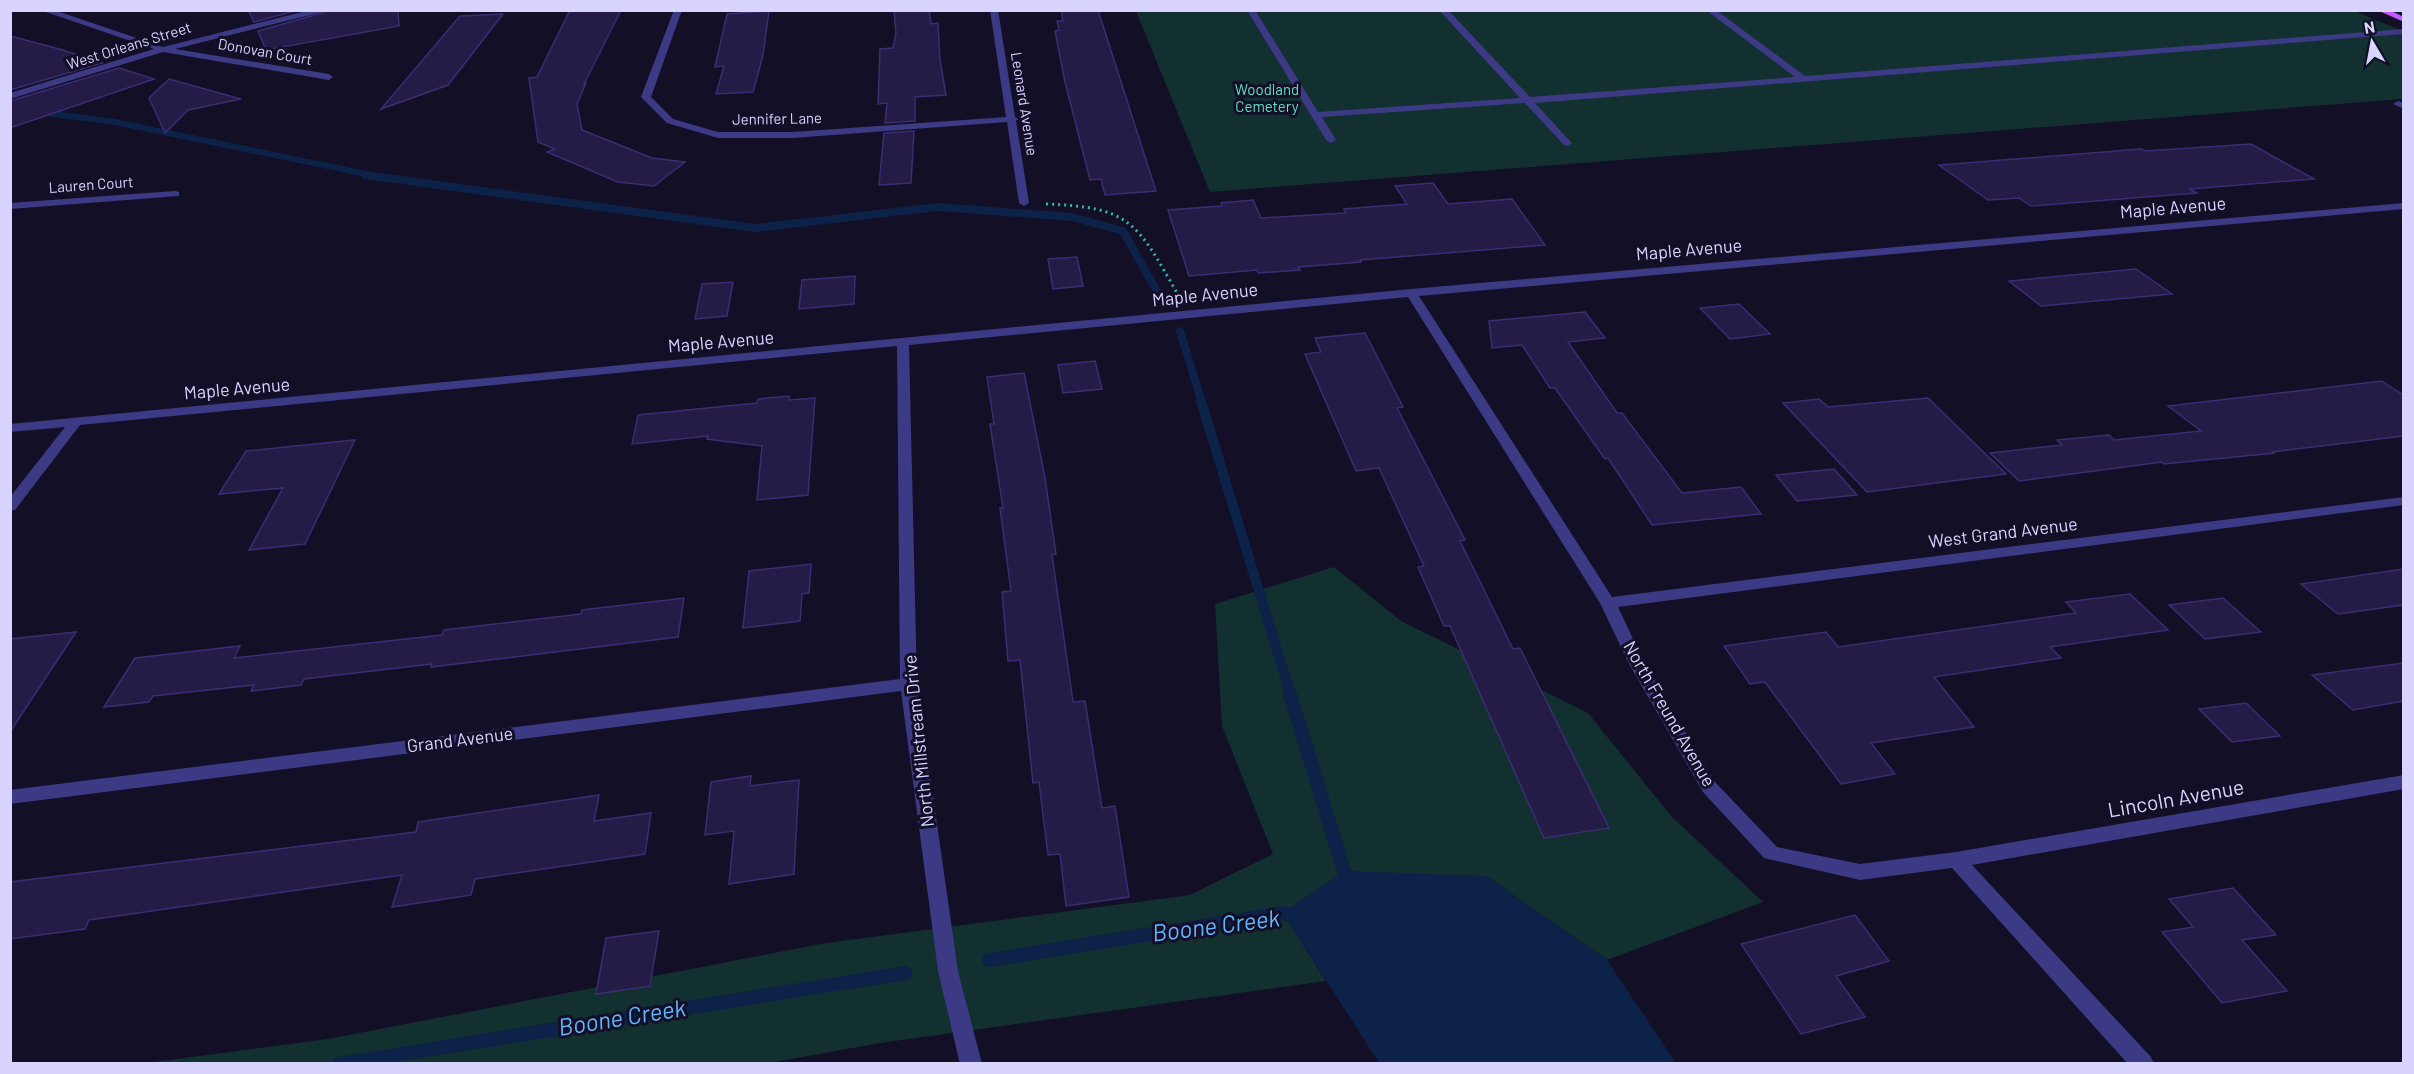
<svg xmlns="http://www.w3.org/2000/svg" width="2414" height="1074" font-family="Barlow,sans-serif">
<style>
.green{fill:#12302f}
.water{fill:#0c2248}
.lines{fill:none;stroke-linecap:round;stroke-linejoin:round}
.stream-far3{stroke:#0c2248;stroke-width:6}
.stream-far2{stroke:#0c2248;stroke-width:8}
.stream-far1{stroke:#0c2248;stroke-width:10}
.stream{stroke:#0c2248;stroke-width:14}
.building{fill:#241b47;stroke:#3b2d73;stroke-width:1.5}
.path{stroke:#2fb8b0;stroke-width:3;stroke-dasharray:2 4;stroke-linecap:butt}
.minor{fill:#3d3a85;fill-rule:evenodd}
.primary{fill:#c25bff;fill-rule:evenodd}
.labels{text-anchor:middle;stroke-width:6;stroke-linejoin:round;paint-order:stroke}
.far-street-label{font-size:15px;fill:#d9d4ff;stroke:#130f26}
.far-park-label{font-size:15px;fill:#5fe0c0;stroke:#130f26}
.street-label{font-size:18px;fill:#d9d4ff;stroke:#130f26}
.near-street-label{font-size:21px;fill:#d9d4ff;stroke:#130f26}
.near-water-label{font-size:24px;font-style:italic;fill:#62b6ff;stroke:#130f26}
</style>
<rect width="100%" height="100%" fill="#130f26"/>
<path class="green" d="M1136,11H2354L2403,31V99L1210,192Z
M1334,567L1401,621L1588,713L1671,816L1763,902L1607,960L1486,876L1283,913L1326,981L880,1043L769,1063L139,1064L328,1039L826,943L1190,895L1273,854L1222,726L1215,604Z"/>
<path class="water" d="M1344,871L1486,876L1607,960L1676,1063H1379L1283,913Z"/>
<g class="lines">
<path class="stream-far3" d="M38,112L115,122L376,176"/>
<path class="stream-far2" d="M365,175L755,228L938,207L1072,217L1123,231L1162,300
M1180,331L1202,403"/>
<path class="stream-far1" d="M1201,401L1291,696"/>
<path class="stream" d="M1290,694L1344,871L1351,880
M989,960L1283,913L1294,917
M339,1064L905,973"/>
</g>
<path class="building" d="M248,10H299L254,22Z
M332,10H398L399,26L266,50L258,31Z
M570,10H621L584,84L586,83L577,104L582,130L652,158L685,162L654,186L618,182L547,152L555,149L538,142L529,78L537,77Z
M894,10H929L931,24L938,23L940,60L946,95L915,97V121L885,123L887,103L878,104L880,49L893,48L896,33Z
M1061,10H1098L1156,191L1105,195L1101,179L1090,180L1065,82L1055,31L1059,30L1057,21H1063Z
M769,11L763,55L753,92L716,94L724,66L715,67L727,14Z
M503,14L448,85L381,109L460,16Z
M10,36L63,50L102,63L10,90Z
M119,68L154,79L10,128V101Z
M169,79L241,99L188,110L165,133L149,98Z
M914,131L911,183L879,185L884,133Z
M2251,144L2314,179L2190,189L2197,193L2031,206L2019,198L1988,200L1939,165L2141,149L2145,151Z
M1433,183L1448,204L1512,199L1545,245L1360,260L1361,262L1298,267L1300,270L1258,273L1257,270L1189,276L1168,210L1222,206L1221,203L1253,200L1261,218L1346,213L1344,209L1407,204L1395,186Z
M1077,257L1083,286L1053,289L1048,259Z
M2136,269L2172,294L2041,306L2009,281Z
M855,276L854,304L799,309L802,280Z
M733,282L727,316L695,319L702,284Z
M1739,304L1770,334L1730,339L1700,308Z
M1585,312L1605,338L1568,342L1617,413H1622L1682,493L1741,487L1761,514L1652,525L1608,458L1605,459L1555,388H1550L1522,345L1492,348L1489,321Z
M1365,333L1403,407L1397,408L1465,540L1460,541L1513,649L1520,648L1609,828L1544,838L1450,626H1444L1418,567L1424,566L1379,468L1356,471L1305,354L1321,352L1315,338Z
M1095,361L1102,389L1063,393L1058,365Z
M1024,373L1045,478L1056,554L1052,555L1073,702L1085,701L1102,808L1115,806L1129,897L1066,906L1060,854L1048,855L1039,782L1033,783L1020,660L1008,661L1002,592L1011,591L1000,508H1003L990,424H994L987,377Z
M2382,381L2403,395V436L2272,452L2275,453L2164,464L2162,462L2019,481L1990,453L2062,445L2057,440L2109,435L2114,440L2201,431L2168,406Z
M789,396V400L815,398L808,495L757,500L762,446L707,439L708,436L632,444L638,415L757,403L758,399Z
M1928,398L2006,474L1867,492L1783,403L1819,399L1828,407Z
M355,440L305,544L249,550L283,488L219,494L246,451Z
M1834,469L1857,495L1797,501L1776,475Z
M811,564L809,593L802,594L800,621L743,628L749,571Z
M2403,569V605L2338,614L2301,584Z
M2130,594L2168,630L2050,647L2061,658L1934,677L1974,727L1871,743L1895,774L1841,784L1765,682L1750,684L1724,646L1826,632L1838,647L2076,613L2066,602Z
M684,598L678,637L431,667L432,664L304,679L301,685L251,691L254,685L153,696L149,702L104,707L135,658L240,646L234,658L442,635L444,630L581,614L582,610Z
M2223,598L2261,632L2205,639L2169,605Z
M76,632L10,732V639Z
M2403,663V701L2353,710L2312,675Z
M2246,703L2280,736L2232,742L2199,709Z
M751,776L750,786L799,780L794,874L729,884L734,831L705,835L711,782Z
M599,795L594,821L651,813L645,854L475,879L471,895L392,907L402,875L89,920L85,929L10,939V882L416,832L418,822Z
M2233,888L2276,935L2242,940L2287,991L2222,1003L2162,932L2193,927L2169,899Z
M1855,915L1889,961L1836,976L1865,1017L1801,1034L1741,944Z
M659,931L650,986L596,994L606,938Z"/>
<g class="lines">
<path class="path" d="M1046,204C1131,207 1137,223 1177,293"/>
<path class="minor" d="M40,10H54L163,47L286,16L311,10H330L175,49L329,74L333,77L329,80L163,52L10,99V93L154,49Z
M674,10H682L651,97L673,119L718,132H793L1006,117L990,10H998L1015,117L1018,119L1016,121L1029,203L1024,206L1019,203L1007,122L793,138H718L667,123L641,97Z
M1247,10H1255L1318,112L1520,98L1439,10H1448L1530,97L1795,77L1706,10H1716L1805,76L2404,29V34L1535,103L1570,141L1572,143L1567,146L1564,145L1525,103L1322,117L1336,140L1331,143L1326,140Z
M2398,101L2404,103V109L2393,104Z
M175,191L179,192V196L10,209V203Z
M2404,203V209L1419,296L1612,597L2404,497V505L1618,607L1644,662L1715,782L1777,847L1860,864L1956,852L2404,775V789L1972,865L2151,1057L2154,1064H2128L1952,868L1860,880L1764,858L1703,792L1628,662L1600,603L1408,297L909,345L917,684L958,971L982,1064H960L938,971L901,691L10,804V790L900,679L897,346L80,425L15,510L10,511V497L65,427L10,432V424L1411,289Z"/>
<path class="primary" d="M2377,10H2389L2404,17V22Z"/>
</g>
<g class="labels">
<g class="far-street-label">
<text transform="translate(129 46) rotate(-17)" y="5">West Orleans Street</text>
<text transform="translate(265 52) rotate(10)" y="5">Donovan Court</text>
<text transform="translate(1024 104) rotate(81)" y="5">Leonard Avenue</text>
<text transform="translate(777 119) rotate(-1)" y="5">Jennifer Lane</text>
<text transform="translate(91 185) rotate(-4)" y="5">Lauren Court</text>
</g>
<g class="far-park-label">
<text x="1267" y="95">Woodland<tspan x="1267" dy="17">Cemetery</tspan></text>
</g>
<g class="street-label">
<text transform="translate(2173 208) rotate(-5)" y="6">Maple Avenue</text>
<text transform="translate(1689 250) rotate(-5)" y="6">Maple Avenue</text>
<text transform="translate(1205 295) rotate(-6)" y="6">Maple Avenue</text>
<text transform="translate(721 342) rotate(-5)" y="6">Maple Avenue</text>
<text transform="translate(237 389) rotate(-5)" y="6">Maple Avenue</text>
<text transform="translate(2003 533) rotate(-7)" y="6">West Grand Avenue</text>
<text transform="translate(1669 714) rotate(60)" y="6">North Freund Avenue</text>
<text transform="translate(460 740) rotate(-7)" y="6">Grand Avenue</text>
<text transform="translate(919 741) rotate(-96)" y="6">North Millstream Drive</text>
</g>
<g class="near-street-label">
<text transform="translate(2176 799) rotate(-10)" y="7">Lincoln Avenue</text>
</g>
<g class="near-water-label">
<text transform="translate(1216 926) rotate(-7)" y="8">Boone Creek</text>
<text transform="translate(622 1018) rotate(-9)" y="8">Boone Creek</text>
</g>
</g>
<rect width="2414" height="1074" fill="none" stroke="#d9d4ff" stroke-width="24"/>
<g transform="translate(2372 42) rotate(350)" stroke="#130f26" stroke-width="4.5" paint-order="stroke">
<path d="M0-4.5L10 22L0 15L-10 22Z" fill="#d9d4ff"/>
<text y="-9" font-size="16" font-weight="bold" text-anchor="middle" fill="#d9d4ff">N</text>
</g>
</svg>
